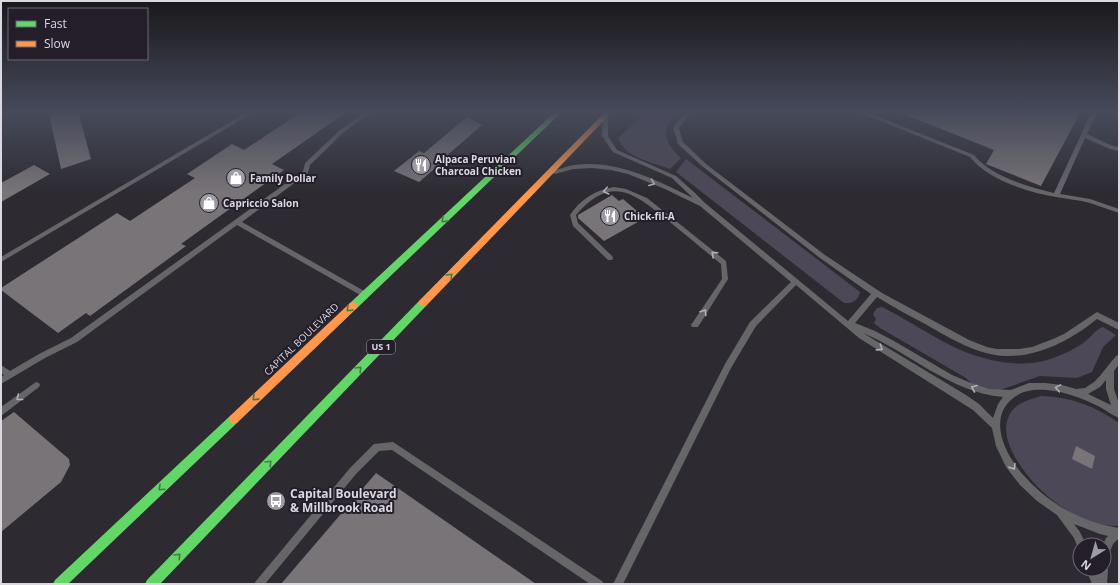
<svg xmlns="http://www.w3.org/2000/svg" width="1120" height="585" font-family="'Open Sans',sans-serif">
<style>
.green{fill:#4d4857}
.building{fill:#797478}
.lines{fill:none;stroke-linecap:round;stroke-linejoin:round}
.lane{fill:#666669;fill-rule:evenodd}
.fast{fill:#63d668;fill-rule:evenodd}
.slow{fill:#ff974d;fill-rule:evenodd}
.oneway{stroke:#b2b0b7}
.oneway2{stroke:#437a49}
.labels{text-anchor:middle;stroke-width:4;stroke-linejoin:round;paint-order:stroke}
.shield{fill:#231e2a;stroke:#a4a0aa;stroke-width:1}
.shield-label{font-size:9px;font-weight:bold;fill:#dbd8e1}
.poi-label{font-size:10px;font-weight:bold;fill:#dbd8e1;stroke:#231e2a;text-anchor:start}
.street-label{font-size:10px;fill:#dbd8e1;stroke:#231e2a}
.near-poi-label{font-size:12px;font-weight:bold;fill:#dbd8e1;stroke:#231e2a;text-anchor:start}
</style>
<rect width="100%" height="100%" fill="#2d2b31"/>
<path class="green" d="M647,111H679C660,129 663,141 681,158L670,169C652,162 625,158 618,138Z
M686,159L860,292C858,300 853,304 844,303L676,172Z
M882,307C926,329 958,358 1010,363C1029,365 1046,362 1063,354C1071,351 1081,345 1087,340C1093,335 1096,329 1103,327L1116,335L1103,347L1092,372L1077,378L1040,376L997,391L972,384L966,378L880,328L874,323L876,319L873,314L877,308Z
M1041,396C1071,397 1095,406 1119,423V526C1097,526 1074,516 1056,503C1035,488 990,439 1012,411C1019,402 1031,399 1041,396Z"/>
<path class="building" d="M61,111H78L91,159L61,169L49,114Z
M303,111H348L272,164L284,170L181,244L186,246L90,316L86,313L58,333L1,290V288L117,213L130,221L195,178L187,174L232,144L244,150Z
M896,111H1081L1041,186L986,164L994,150Z
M467,117L482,125L444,158L446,159L419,182L394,171L419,151L424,153Z
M34,165L50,174L1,202V183Z
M612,195L619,201L623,199L645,218L604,241L578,218V215Z
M14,412L69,459L70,465L61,482L1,532V421Z
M1076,446L1095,456L1092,469L1072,459Z
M376,473L536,584H281Z"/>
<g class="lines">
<path class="lane" d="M249,111H256L1,262V257Z
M366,111H373L344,132L310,165L308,173L242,222L366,292L368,294L366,296H362L237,225L77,342L45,358L1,384V377L4,375L1,373V365L10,371L39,354L71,338L303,171L305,163L340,130Z
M686,111H692L679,128L683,142L706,164L825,255L882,293L969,340L987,347L997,349H1019L1032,347L1053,339L1064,334L1097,312L1119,323V330L1097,319C1072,339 1040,357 1006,356C978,355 951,339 927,325C910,316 893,307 877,297L855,323L875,331L894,341L952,375L971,383L990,389L1011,390L1029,383H1045L1062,385L1076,389L1085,388L1094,382L1099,377L1116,356L1119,355V364L1114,371V389L1119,404V418C1112,415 1107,411 1100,407C1083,399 1065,391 1046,390C1033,389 1021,391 1012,399C986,421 1008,460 1027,479C1052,506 1083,522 1119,528V538L1113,544L1107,559L1104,561V545H1103L1106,538L1108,536L1100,534L1074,524L1080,532L1086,545H1080V549L1078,548L1074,538L1057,515L1037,501L1020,485L1006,467L996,446L992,428L973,410L859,338L796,285L756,326L731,368L623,584H613L725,364L750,322L791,282L700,206L665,189L628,174L611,170L592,168L573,169L555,174L553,173V171C560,169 567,166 574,165C616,159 656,180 693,198L672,178L613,152L602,136L603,117L606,115L608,116V136L617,150L676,176L695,193L705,203L848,321L871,294L820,258L702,166L678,144L673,128ZM863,333C911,353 949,392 1003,397L998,404L993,418L979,404L966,395ZM1106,380V389L1111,405L1088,394L1100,387Z
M856,111H864L974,155C991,176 1028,187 1054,193L1092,111H1098L1087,134L1113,146L1119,147V151L1110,149L1085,138L1060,194L1090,199L1119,209V213C1109,210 1100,206 1090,203C1079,200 1067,199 1056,197C1028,192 988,180 970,157Z
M614,187L626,189L647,198L726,261L728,279L698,327H692L691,325L722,279L721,264C704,250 688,237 671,223C636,195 613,172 576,215L578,223L612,256L613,258L612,260H608L573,226L570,215C581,199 595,190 614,187Z
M36,382L39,383L40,385L39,387L1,416V407Z
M393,442L602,581L604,584H590L392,450L379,451L356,474L265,584H254L256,581L350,468L374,444Z
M1104,565L1106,566L1108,569L1107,584H1092L1086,569H1096L1098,574V569H1104Z"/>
<path class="fast" d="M556,111H563L356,309H350L348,306L350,303Z
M423,299L426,300L428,303L426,306L160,584H145L147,580L420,300Z
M234,414L238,416L239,419L238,422L68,584H53L55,580L230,416Z"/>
<path class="slow" d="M606,111H613L426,306H420L418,303L420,300Z
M353,302L356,303L358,306L356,309L238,422L234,424L230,422L229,419L230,416L350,303Z"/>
</g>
<defs><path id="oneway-chevron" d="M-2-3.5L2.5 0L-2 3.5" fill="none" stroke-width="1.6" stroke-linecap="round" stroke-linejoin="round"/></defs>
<g class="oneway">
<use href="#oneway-chevron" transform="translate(652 183) rotate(21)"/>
<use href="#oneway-chevron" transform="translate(606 191) rotate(167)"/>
<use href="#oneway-chevron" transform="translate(714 254) rotate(-138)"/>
<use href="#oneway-chevron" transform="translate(704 312) rotate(-56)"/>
<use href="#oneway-chevron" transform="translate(880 348) rotate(33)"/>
<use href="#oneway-chevron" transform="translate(974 388) rotate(-158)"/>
<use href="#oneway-chevron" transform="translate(1058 388) rotate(-170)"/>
<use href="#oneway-chevron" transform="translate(19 398) rotate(142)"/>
<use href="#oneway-chevron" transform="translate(1013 467) rotate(58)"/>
</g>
<g class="oneway2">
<use href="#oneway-chevron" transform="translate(444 220) rotate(136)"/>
<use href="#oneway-chevron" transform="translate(450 276) rotate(-46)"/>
<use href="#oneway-chevron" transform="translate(349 309) rotate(136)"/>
<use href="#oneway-chevron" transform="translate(359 369) rotate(-46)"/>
<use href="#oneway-chevron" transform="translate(255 398) rotate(136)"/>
<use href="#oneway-chevron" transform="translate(269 463) rotate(-46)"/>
<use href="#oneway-chevron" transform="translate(161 488) rotate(137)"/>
<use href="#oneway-chevron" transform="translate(178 556) rotate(-46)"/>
</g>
<linearGradient id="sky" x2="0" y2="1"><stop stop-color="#19181b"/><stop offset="0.58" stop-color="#464a5a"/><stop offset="1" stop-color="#464a5a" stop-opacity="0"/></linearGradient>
<rect width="1120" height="193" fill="url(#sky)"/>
<defs>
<symbol id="restaurant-disc" viewBox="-11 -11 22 22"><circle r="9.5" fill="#9e9ba3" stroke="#231e2a"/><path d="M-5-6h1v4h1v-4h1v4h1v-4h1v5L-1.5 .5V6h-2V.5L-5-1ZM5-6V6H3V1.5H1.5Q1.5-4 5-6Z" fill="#fff"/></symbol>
<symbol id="shop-disc" viewBox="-11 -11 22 22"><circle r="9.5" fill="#9e9ba3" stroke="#231e2a"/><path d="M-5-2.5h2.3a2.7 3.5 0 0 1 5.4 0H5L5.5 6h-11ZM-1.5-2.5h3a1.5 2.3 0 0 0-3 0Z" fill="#fff"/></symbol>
<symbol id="bus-disc" viewBox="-11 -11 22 22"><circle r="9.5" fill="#9e9ba3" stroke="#231e2a"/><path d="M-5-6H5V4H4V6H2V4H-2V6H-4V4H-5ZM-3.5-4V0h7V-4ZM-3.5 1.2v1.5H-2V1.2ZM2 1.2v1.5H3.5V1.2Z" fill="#fff"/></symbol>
</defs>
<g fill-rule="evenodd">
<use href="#restaurant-disc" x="410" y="154" width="22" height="22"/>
<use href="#shop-disc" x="225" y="167" width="22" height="22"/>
<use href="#shop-disc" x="198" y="192" width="22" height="22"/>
<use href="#restaurant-disc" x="599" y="205" width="22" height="22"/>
<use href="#bus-disc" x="265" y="490" width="22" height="22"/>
</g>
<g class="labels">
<rect class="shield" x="367" y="340" width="28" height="14" rx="3"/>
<g class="shield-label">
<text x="381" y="350">US 1</text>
</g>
<g class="poi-label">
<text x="435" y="163">Alpaca Peruvian<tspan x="435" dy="12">Charcoal Chicken</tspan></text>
<text x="250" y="182">Family Dollar</text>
<text x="223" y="207">Capriccio Salon</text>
<text x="624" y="220">Chick-fil-A</text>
</g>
<g class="street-label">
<text transform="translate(301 339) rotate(-44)" y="4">CAPITAL BOULEVARD</text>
</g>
<g class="near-poi-label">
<text x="290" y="498">Capital Boulevard<tspan x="290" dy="14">&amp; Millbrook Road</tspan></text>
</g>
</g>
<rect width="1120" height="585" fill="none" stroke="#dbd8e1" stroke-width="4"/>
<rect x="8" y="8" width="140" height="52" fill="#231e2a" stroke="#6d6873"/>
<rect x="16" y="21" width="20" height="6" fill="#63d668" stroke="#6d6873"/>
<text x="44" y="28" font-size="12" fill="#dbd8e1">Fast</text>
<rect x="16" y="41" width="20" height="6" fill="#ff974d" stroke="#6d6873"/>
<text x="44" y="48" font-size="12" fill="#dbd8e1">Slow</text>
<g transform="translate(1092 557) rotate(217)"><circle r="19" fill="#231e2a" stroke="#6d6873"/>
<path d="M0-3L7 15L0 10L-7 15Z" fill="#9e9ba3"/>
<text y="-6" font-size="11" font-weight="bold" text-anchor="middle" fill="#dbd8e1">N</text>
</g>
</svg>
